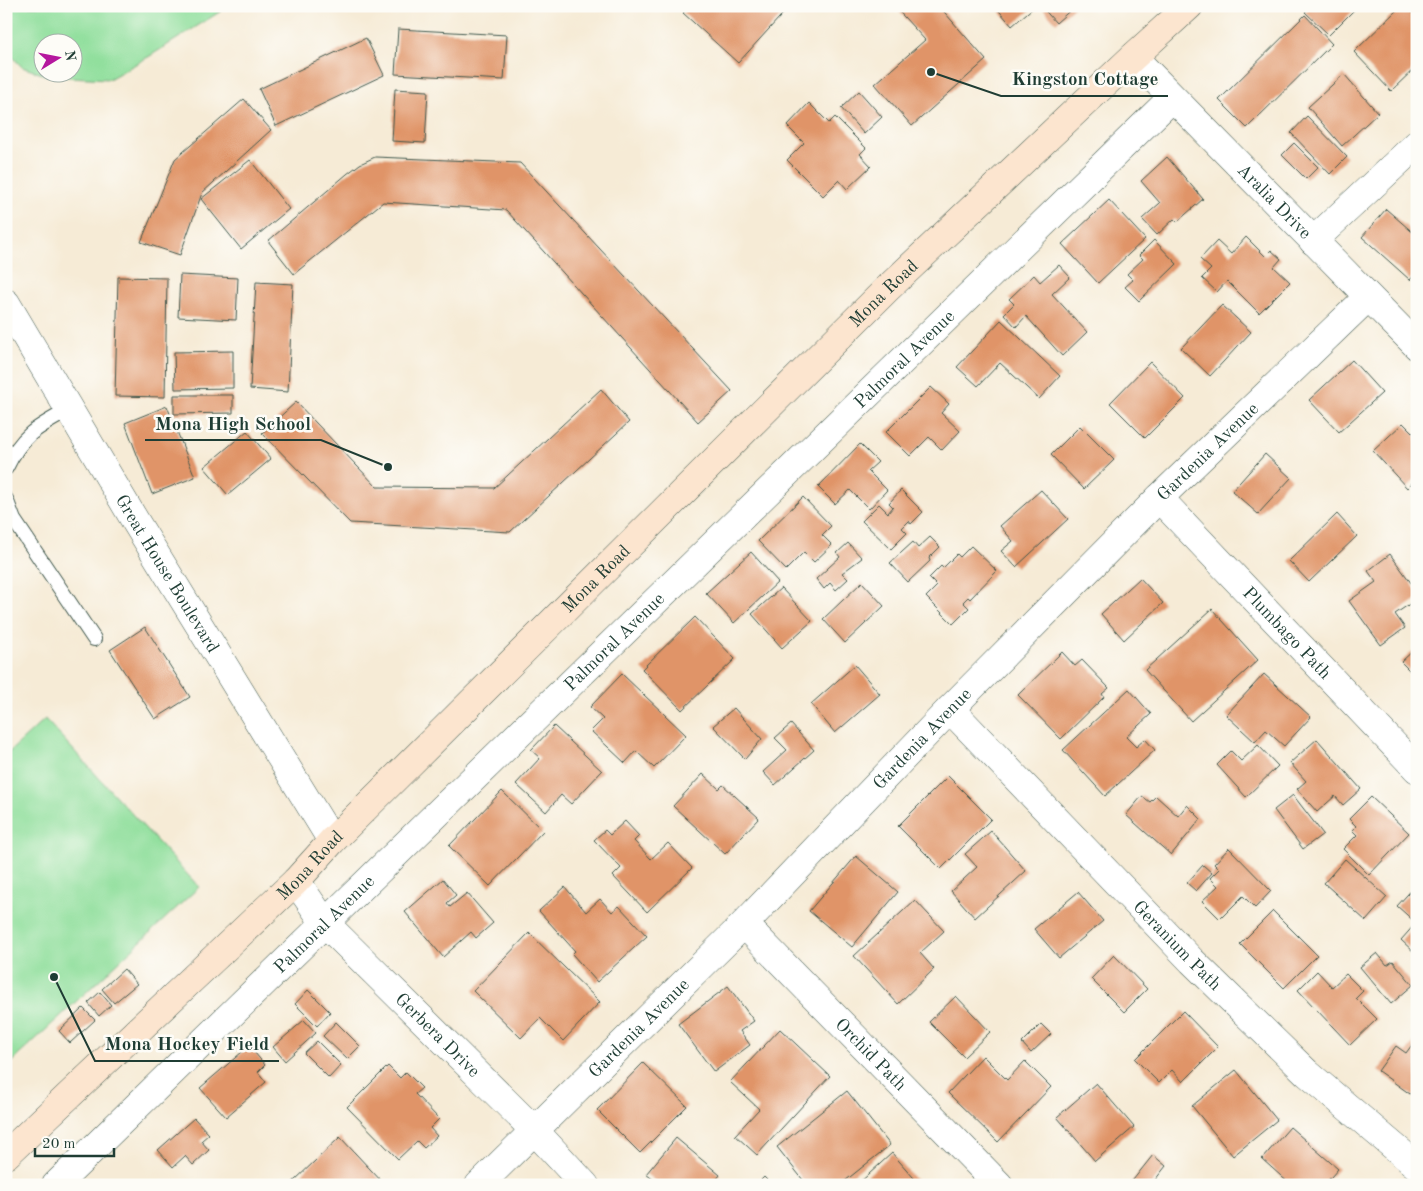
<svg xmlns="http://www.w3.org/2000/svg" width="1423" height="1191" font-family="'Old Standard TT',serif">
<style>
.green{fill:#91df9d;stroke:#588e68;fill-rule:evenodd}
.building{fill:#e09468}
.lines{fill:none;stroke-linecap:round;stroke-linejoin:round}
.lane-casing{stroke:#3f574c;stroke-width:16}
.street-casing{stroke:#3f574c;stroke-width:29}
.secondary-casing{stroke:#3f574c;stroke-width:29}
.lane{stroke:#fff;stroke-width:14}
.street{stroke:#fff;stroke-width:28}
.secondary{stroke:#fce5cf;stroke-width:28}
.labels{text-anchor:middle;stroke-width:5;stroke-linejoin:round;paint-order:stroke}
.street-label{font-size:18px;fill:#1f3d34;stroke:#fdfcf7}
.leader{fill:none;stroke:#1f3d34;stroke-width:2}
.callout-dot{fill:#1f3d34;stroke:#fdfcf7;stroke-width:2}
.callout-label{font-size:19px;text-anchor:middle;font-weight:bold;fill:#1f3d34;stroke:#fdfcf7;stroke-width:5;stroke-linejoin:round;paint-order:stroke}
</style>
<rect width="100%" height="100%" fill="#fdfcf7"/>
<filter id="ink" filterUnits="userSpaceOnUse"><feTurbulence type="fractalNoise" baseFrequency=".02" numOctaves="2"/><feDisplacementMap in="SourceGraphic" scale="10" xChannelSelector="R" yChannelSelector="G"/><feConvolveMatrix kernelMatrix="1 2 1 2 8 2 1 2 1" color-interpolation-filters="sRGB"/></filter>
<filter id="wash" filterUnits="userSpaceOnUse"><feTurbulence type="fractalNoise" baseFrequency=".0096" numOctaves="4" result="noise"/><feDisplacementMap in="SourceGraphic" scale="20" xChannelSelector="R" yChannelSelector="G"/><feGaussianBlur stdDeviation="1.12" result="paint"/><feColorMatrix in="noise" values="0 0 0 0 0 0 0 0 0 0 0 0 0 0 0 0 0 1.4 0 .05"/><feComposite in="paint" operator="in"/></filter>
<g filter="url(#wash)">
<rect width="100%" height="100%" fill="#f6ebd6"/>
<path class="green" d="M6,6H229L150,56L109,79L48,76L22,67L6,50ZM42,42H72V72H42Z
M45,719L199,887L6,1067V755Z"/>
<g id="blocks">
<path class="building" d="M690,6H790L738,63L683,13Z
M894,6H939L986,60L912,126L875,84L925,40Z
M995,6H1035L1012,26Z
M1041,6H1075L1056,23Z
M1310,6H1354L1356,8L1329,35L1305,12Z
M1401,6H1405L1417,18V66L1391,91L1354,52Z
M1305,15L1332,44L1247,128L1219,100Z
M398,29L507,35L504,80L395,74Z
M366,38L384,75L276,126L259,89Z
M1344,74L1378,113L1342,146L1308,107Z
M395,89L428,91L425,143L392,141Z
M859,91L882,117L864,134L841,108Z
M244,99L271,130L202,193L180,255L141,242L175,159Z
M809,103L829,123L835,117L866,148L860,154L871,166L847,189L839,180L823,196L787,160L804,143L787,126Z
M1307,116L1347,157L1330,174L1291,133Z
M1294,143L1318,167L1306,179L1282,155Z
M375,157L520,163L732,391L698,422L506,210L383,202L294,274L268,241L347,174L360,164Z
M1167,157L1203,199L1177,222L1174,219L1157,235L1142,219L1160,203L1141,181Z
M250,160L289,209L241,249L201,199Z
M1109,200L1145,239L1098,283L1062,244Z
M1386,209L1417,236V272L1410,280L1362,237Z
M1246,237L1265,256L1271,250L1281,259L1274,267L1290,282L1259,313L1227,281L1217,292L1202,278L1211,269L1200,259L1217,241L1231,254Z
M1154,240L1177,264L1139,301L1125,287L1133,280L1127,274L1143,259L1139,255Z
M1059,265L1070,277L1052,294L1087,332L1062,356L1026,316L1016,327L1004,314L1014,304L1009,299L1034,275L1040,282Z
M180,275L238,278L236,320L178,317Z
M118,277L167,278L165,397L115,396Z
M256,282L293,284L288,392L250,389Z
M1222,305L1251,332L1210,376L1181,348Z
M1001,320L1060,376L1039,399L1000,363L978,386L957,367Z
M233,351V388L175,389L174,352Z
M1352,360L1382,393L1339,432L1309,400Z
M1150,362L1185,398L1145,438L1110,403Z
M931,387L949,404L941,413L960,431L942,450L929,437L910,456L886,432Z
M601,389L629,422L510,532L350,523L262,433L296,402L377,487L494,488Z
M174,395H233V413L174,414Z
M167,406L195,477L152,494L125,423Z
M1403,423L1417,437V482L1415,480L1407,488L1373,451Z
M1080,426L1114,460L1084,489L1051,455Z
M247,431L271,459L228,495L204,467Z
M860,444L878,462L868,471L887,490L869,509L850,490L835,504L818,487Z
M1265,454L1291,478L1258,514L1232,491Z
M901,490L923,512L911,524L909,521L902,528L907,533L891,549L862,521L879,504L888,513L893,507L889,503Z
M1041,490L1068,519L1016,567L1001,551L1013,541L1000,526Z
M803,497L831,526L822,535L832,545L814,562L804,552L786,570L758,541Z
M1337,514L1357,536L1309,582L1289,561Z
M930,537L940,547L929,558L930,561L908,582L890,563L913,542L918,548Z
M848,543L862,558L842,573L848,579L836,590L830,583L824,589L816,579L840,557L837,553Z
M971,546L997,571L970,599L968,597L963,602L969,608L953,624L926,597L937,586L929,578L941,566L943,568L957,554L960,557Z
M751,552L778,582L734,623L706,593Z
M1390,554L1417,591V599L1395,614L1405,628L1381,645L1349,601L1376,582L1368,571Z
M1140,578L1163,603L1124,640L1101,614Z
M862,582L884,606L845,643L823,619Z
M781,588L812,621L782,648L752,614Z
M1212,609L1258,660L1191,721L1145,670Z
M695,617L735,659L682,710L642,669Z
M145,627L190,697L155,719L110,650Z
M1417,647V678L1401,662Z
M1062,652L1075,666L1082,660L1109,688L1102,694L1104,697L1061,739L1018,695Z
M855,665L880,694L835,733L811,704Z
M622,674L686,735L654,768L636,751L625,763L591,731L603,719L590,707Z
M1264,674L1311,717L1284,746L1266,730L1255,742L1226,715Z
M1129,689L1151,714L1126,737L1136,747L1145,739L1155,750L1105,796L1063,750Z
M734,708L762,739L745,759L713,726Z
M791,724L814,750L775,785L763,772L787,750L775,738Z
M554,726L602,771L571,804L561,795L546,812L516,784L540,758L531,750Z
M1317,739L1361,789L1343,805L1335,796L1317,812L1297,789L1306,781L1290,763Z
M1258,745L1278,766L1246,797L1217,765L1231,751L1241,761Z
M703,774L719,789L723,785L759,818L725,854L673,806Z
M948,776L991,819L941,869L898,826Z
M502,791L543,831L490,886L449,846Z
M1293,795L1323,834L1303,849L1274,810Z
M1142,796L1150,802L1156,796L1178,816L1187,805L1201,819L1171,855L1126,815Z
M1371,797L1409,833L1369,875L1343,849L1357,835L1352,830L1356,826L1349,819Z
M625,821L639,836L634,841L651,859L668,843L692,868L647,912L613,876L621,868L594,840L605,830L610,835Z
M991,831L1026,871L975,918L951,891L977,867L965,854Z
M1229,848L1271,891L1255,908L1243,896L1220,919L1202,901L1218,886L1210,878L1219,869L1214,864Z
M856,856L898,892L852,947L809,911Z
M1345,859L1387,897L1366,921L1324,883Z
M1203,865L1212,873L1196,891L1187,883Z
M443,879L456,895L447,903L450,907L467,893L493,923L476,938L471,932L443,957L405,912Z
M1417,884V949L1414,952L1401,940L1416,923L1397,906Z
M565,887L586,912L600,899L612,912L619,906L647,936L597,982L572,954L575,951L539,911Z
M1078,892L1103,921L1059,958L1034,929Z
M915,900L944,931L920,953L934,969L898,1004L854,956Z
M1273,911L1317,955L1284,988L1240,944Z
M529,933L600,1002L563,1041L540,1018L521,1038L473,991Z
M1377,953L1387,965L1393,961L1413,985L1391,1004L1360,967Z
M1114,955L1147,989L1124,1012L1091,979Z
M124,969L137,984L114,1003L102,989Z
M1317,971L1332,987L1346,974L1363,991L1356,998L1377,1019L1350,1045L1298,990Z
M728,986L754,1021L740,1031L750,1045L714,1072L678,1024Z
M308,990L330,1012L317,1026L295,1004Z
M100,992L111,1005L99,1016L88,1003Z
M956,996L990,1032L964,1057L929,1022Z
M83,1008L95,1020L70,1043L59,1031Z
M1183,1011L1218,1047L1183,1082L1172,1070L1159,1083L1135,1059Z
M304,1020L316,1033L285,1061L273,1047Z
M336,1022L360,1046L347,1059L323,1036Z
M1041,1024L1051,1034L1031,1053L1022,1043Z
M780,1029L830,1076L757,1155L735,1135L759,1109L730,1082Z
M1417,1038V1099L1378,1071L1396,1046L1406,1053Z
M317,1041L341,1065L329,1078L304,1053Z
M249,1046L265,1065L258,1072L266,1082L226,1117L200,1088Z
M983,1056L1007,1080L1025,1061L1051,1087L998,1142L948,1093Z
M643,1063L687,1106L640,1153L597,1110Z
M388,1066L400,1078L406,1072L422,1088L415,1094L439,1119L430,1128L437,1136L424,1148L417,1141L398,1159L347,1107Z
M1236,1070L1277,1120L1233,1156L1192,1106Z
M1096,1083L1134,1127L1095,1161L1057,1117Z
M847,1091L890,1145L840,1185H807L777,1147Z
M194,1118L209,1134L201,1141L209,1150L193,1165L185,1156L173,1167L158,1150Z
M1290,1127L1338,1169L1324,1185H1291L1262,1159Z
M340,1137L385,1185H296L293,1182Z
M676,1138L720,1175L712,1185H660L646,1174Z
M892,1153L920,1185H857Z
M1153,1155L1166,1166L1151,1185H1129Z
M764,1177L772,1185H756Z"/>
</g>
</g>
<g filter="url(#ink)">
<use href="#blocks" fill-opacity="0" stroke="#3f574c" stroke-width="1"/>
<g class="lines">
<defs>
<path id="lane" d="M6,468C22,434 38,427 69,410
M6,499L14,520L94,639"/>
<g id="street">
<path id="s1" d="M1133,57L1417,346"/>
<path d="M1313,241L1417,144"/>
<path id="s2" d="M6,303L137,524L332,841"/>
<path id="s3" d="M1159,498L1417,769"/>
<path id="s4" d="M950,709L1192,961L1307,1073L1417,1166"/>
<path id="s5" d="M296,881L324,922L534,1130L585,1185"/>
<path id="s6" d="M744,924L999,1185"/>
<path id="s7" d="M56,1185L1172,98"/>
<path id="s8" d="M479,1185L744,924L950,709L1159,498L1368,297"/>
</g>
<g id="secondary">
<path id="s9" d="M6,1155L296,881L332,841L887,289L1133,57L1189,6"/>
</g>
</defs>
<use href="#lane" class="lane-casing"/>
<use href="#street" class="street-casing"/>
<use href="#secondary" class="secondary-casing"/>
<use href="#lane" class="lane"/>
<use href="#street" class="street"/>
<use href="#secondary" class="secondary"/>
</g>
</g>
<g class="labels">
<g class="street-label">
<text dy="6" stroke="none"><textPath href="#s1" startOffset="202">Aralia Drive</textPath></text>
<text dy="6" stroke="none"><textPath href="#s9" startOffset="1230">Mona Road</textPath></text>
<text dy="6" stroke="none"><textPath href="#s7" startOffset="1184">Palmoral Avenue</textPath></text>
<text dy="6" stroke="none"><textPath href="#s8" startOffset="1034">Gardenia Avenue</textPath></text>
<text dy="6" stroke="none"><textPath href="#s2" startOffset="315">Great House Boulevard</textPath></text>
<text dy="6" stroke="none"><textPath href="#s9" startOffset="825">Mona Road</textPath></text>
<text dy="6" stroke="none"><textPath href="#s3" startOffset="186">Plumbago Path</textPath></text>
<text dy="6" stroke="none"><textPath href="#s7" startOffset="779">Palmoral Avenue</textPath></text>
<text dy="6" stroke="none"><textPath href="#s8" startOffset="629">Gardenia Avenue</textPath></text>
<text dy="6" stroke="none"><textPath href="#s9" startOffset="420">Mona Road</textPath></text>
<text dy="6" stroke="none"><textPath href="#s7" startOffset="374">Palmoral Avenue</textPath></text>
<text dy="6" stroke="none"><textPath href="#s4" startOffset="328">Geranium Path</textPath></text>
<text dy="6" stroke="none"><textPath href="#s8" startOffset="224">Gardenia Avenue</textPath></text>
<text dy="6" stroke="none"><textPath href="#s5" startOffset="210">Gerbera Drive</textPath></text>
<text dy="6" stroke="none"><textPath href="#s6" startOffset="182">Orchid Path</textPath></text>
</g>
</g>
<path class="leader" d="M931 72L1001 96H1168M388 467L321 440H145M54 977L95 1061H279"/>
<g class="callout-dot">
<circle cx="931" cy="72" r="5"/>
<circle cx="388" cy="467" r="5"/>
<circle cx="54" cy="977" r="5"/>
</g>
<g class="callout-label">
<text x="1085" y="85">Kingston Cottage</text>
<text x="233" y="430">Mona High School</text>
<text x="187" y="1050">Mona Hockey Field</text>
</g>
<rect width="1423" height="1191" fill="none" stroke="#fdfcf7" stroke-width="25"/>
<g transform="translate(58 58) rotate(80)"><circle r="24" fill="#fdfcf7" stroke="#a4b0a9"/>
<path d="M0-4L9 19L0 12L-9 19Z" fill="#b5179e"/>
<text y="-8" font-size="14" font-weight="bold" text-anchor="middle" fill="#1f3d34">N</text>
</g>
<path d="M35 1148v8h79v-8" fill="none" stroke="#1f3d34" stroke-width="2.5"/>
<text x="42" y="1148" font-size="15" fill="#1f3d34" stroke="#fdfcf7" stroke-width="4" paint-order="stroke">20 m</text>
</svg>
